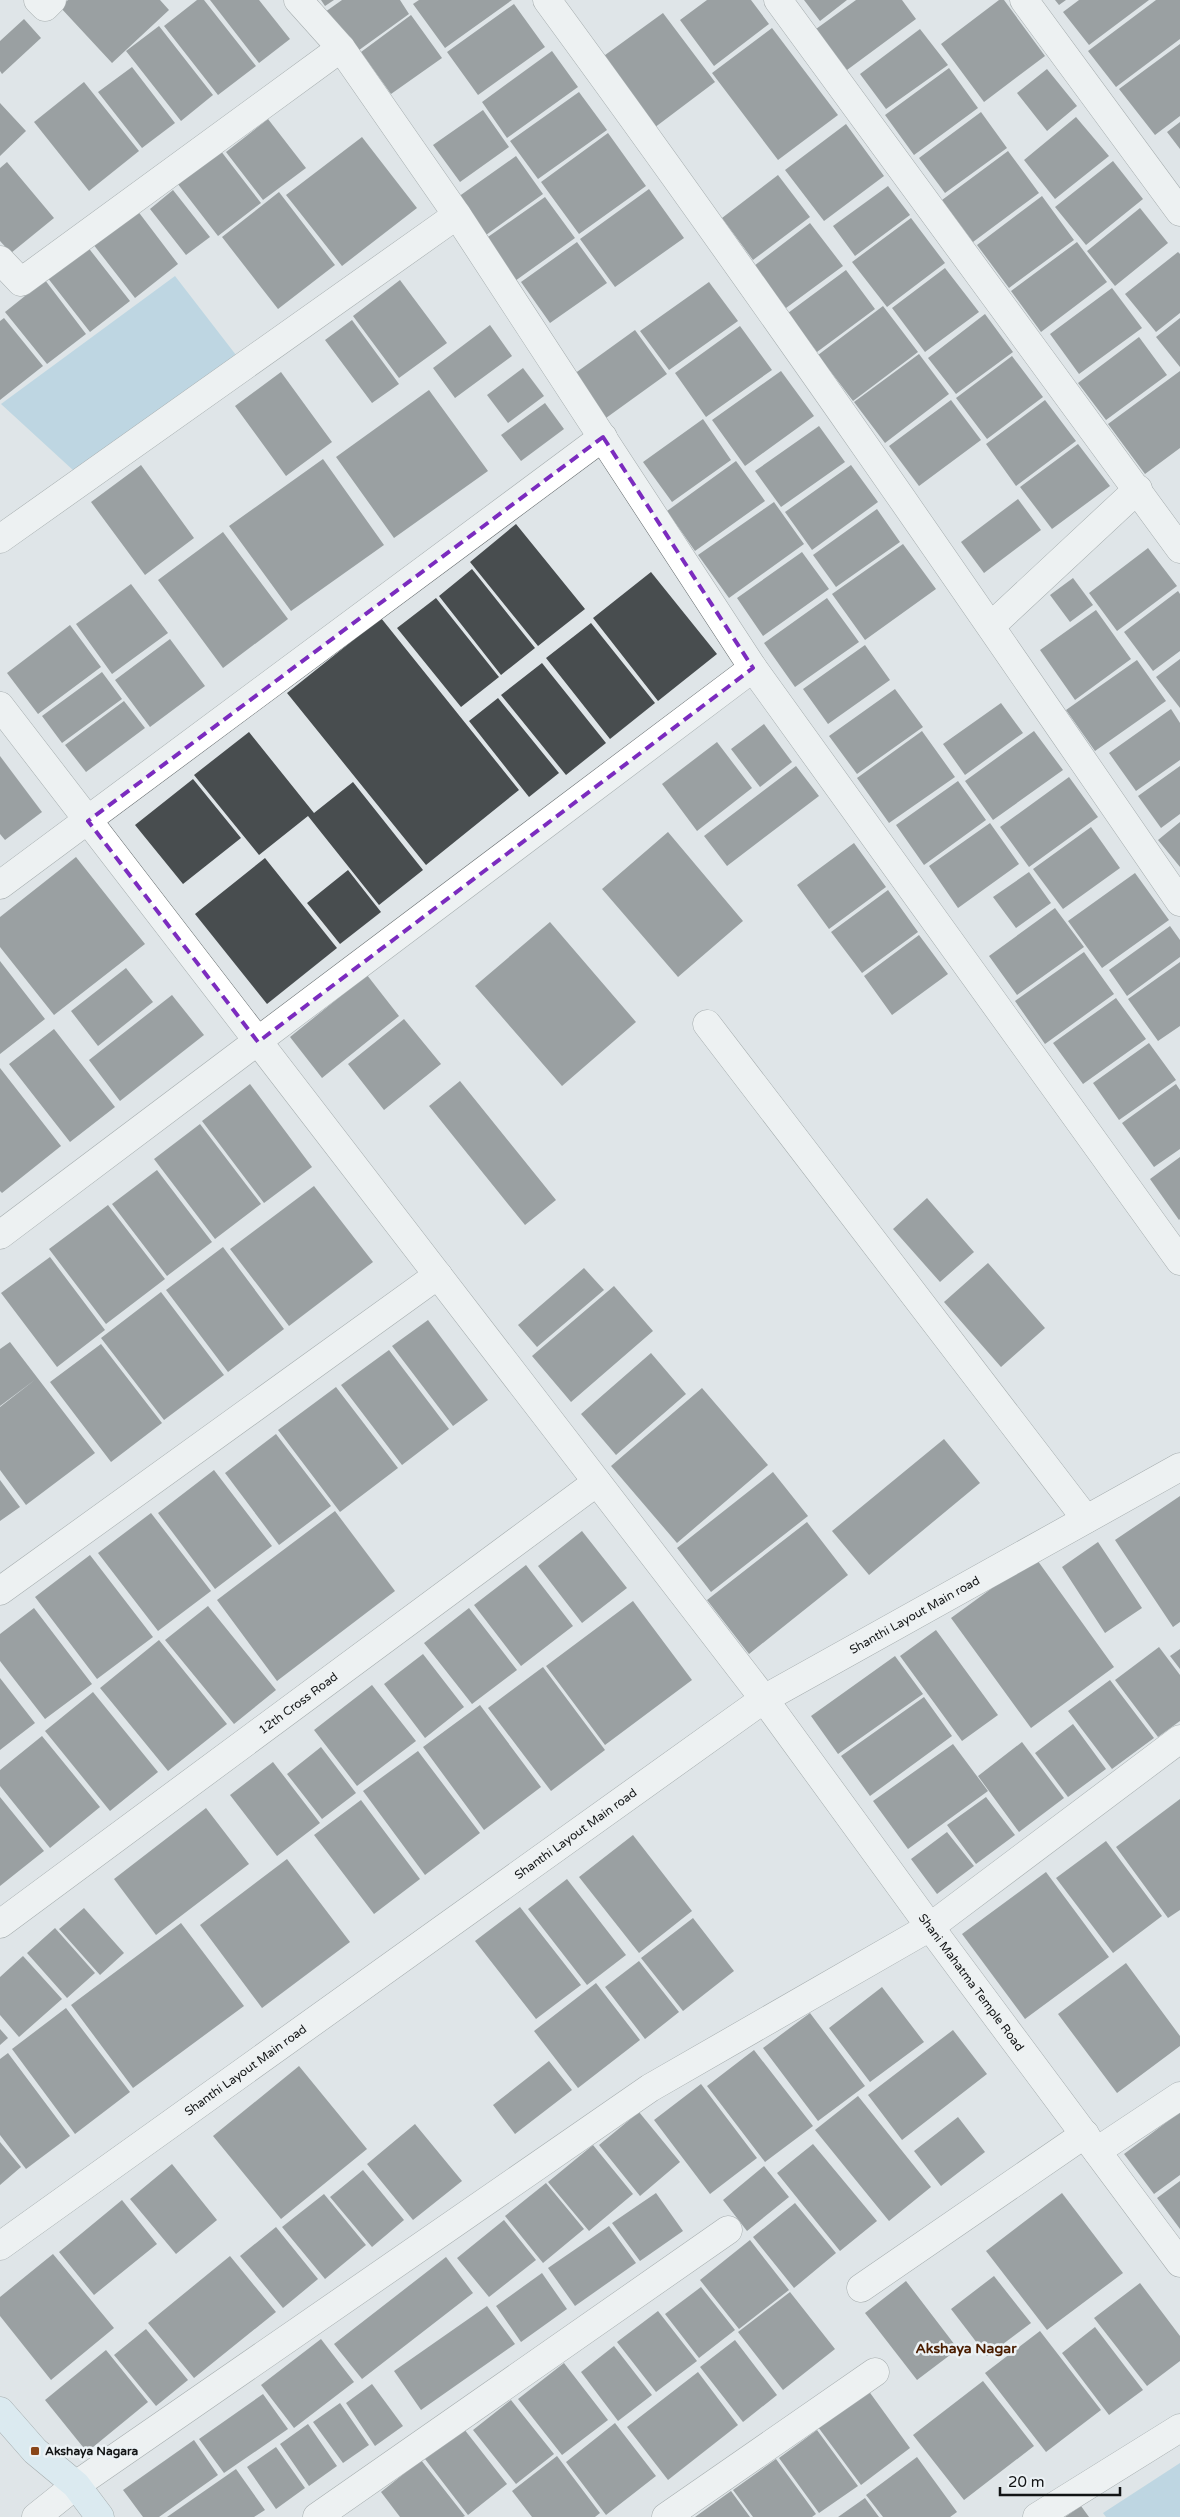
<svg xmlns="http://www.w3.org/2000/svg" width="1180" height="2517" font-family="'Varela Round',sans-serif">
<style>
.green{fill:#97c4db}
.building{fill:#484d4f}
.lines{fill:none;stroke-linecap:round;stroke-linejoin:round}
.minor-casing{stroke:#63696b;stroke-width:29}
.tertiary-casing{stroke:#63696b;stroke-width:29}
.secondary-casing{stroke:#63696b;stroke-width:29}
.minor{stroke:#fff;stroke-width:28}
.tertiary{stroke:#fff;stroke-width:28}
.secondary{stroke:#d7f0fb;stroke-width:28}
.marked{fill:none;stroke:#7b2cbf;stroke-width:4;stroke-dasharray:10 6;stroke-linejoin:round}
.poi-dot{fill:#894619;stroke:#ecf2f5;stroke-width:2}
.labels{text-anchor:middle;stroke-width:5;stroke-linejoin:round;paint-order:stroke}
.street-label{font-size:12px;fill:#121415;stroke:#ecf2f5}
.poi-label{font-size:12px;font-weight:bold;fill:#121415;stroke:#ecf2f5;text-anchor:start}
.neighbourhood-label{font-size:14px;font-weight:bold;fill:#4a1d00;stroke:#ecf2f5}
</style>
<rect width="100%" height="100%" fill="#dfe5e8"/>
<path class="green" d="M175,276L236,355L74,471L1,404Z
M1180,2463V2517H1106L1103,2513Z"/>
<path class="building" d="M68,0H160L169,10L112,63L60,7Z
M197,0H204L256,66L218,95L164,26Z
M210,0H259L290,39L259,63Z
M321,0H334L325,6Z
M342,0H400L409,14L355,53L325,12Z
M419,0H512L445,48L413,4Z
M707,0H751L769,24L714,66L680,20Z
M804,0H847L820,21Z
M856,0H902L916,19L847,70L816,29Z
M999,0H1004L1045,56L984,102L941,44Z
M1055,0H1066L1059,5Z
M1079,0H1149L1089,45L1063,12Z
M1156,0H1180V39L1116,87L1088,51Z
M514,4L545,47L478,95L447,52Z
M663,13L715,82L654,128L601,58Z
M411,15L442,58L391,94L361,52Z
M24,19L41,38L2,74L0,71V41Z
M159,26L213,95L181,121L126,51Z
M772,28L838,115L778,160L712,73Z
M920,29L948,65L886,109L860,74Z
M1180,44V116L1155,135L1119,89Z
M552,51L578,87L507,138L482,102Z
M132,67L175,123L142,148L98,92Z
M949,68L978,108L914,155L885,115Z
M1047,69L1077,106L1047,131L1017,93Z
M84,82L139,151L89,191L34,122Z
M579,92L607,130L538,179L510,141Z
M0,103L26,131L0,156Z
M483,110L509,147L460,182L433,145Z
M981,112L1007,148L945,193L919,158Z
M1076,117L1109,156L1055,199L1024,160Z
M268,119L306,168L263,200L226,152Z
M1180,122V149L1167,132Z
M846,124L884,176L824,221L785,170Z
M608,133L646,186L579,234L541,182Z
M362,137L417,208L342,266L286,195Z
M217,146L261,203L218,236L174,179Z
M1008,151L1039,193L973,242L942,200Z
M516,156L543,194L486,235L458,197Z
M1113,161L1143,199L1086,245L1055,207Z
M7,162L54,218L11,253L0,241V168Z
M778,175L810,217L753,260L722,218Z
M888,186L910,215L855,256L833,226Z
M649,189L684,238L615,287L580,239Z
M173,190L210,237L186,255L150,209Z
M279,192L335,265L278,309L222,237Z
M1042,196L1074,240L1009,288L977,245Z
M545,197L575,238L515,281L485,239Z
M1140,208L1168,243L1115,286L1087,251Z
M137,210L178,264L135,298L93,244Z
M911,218L945,263L887,307L852,262Z
M810,223L843,266L786,308L754,266Z
M577,242L607,283L550,323L521,282Z
M1077,242L1107,282L1041,332L1011,291Z
M87,246L130,301L90,332L47,277Z
M1178,252L1180,254V313L1156,332L1125,294Z
M945,268L979,312L925,352L892,308Z
M846,270L875,309L817,352L788,313Z
M45,280L86,334L47,364L5,312Z
M400,280L447,343L399,378L353,316Z
M709,282L738,321L669,370L640,331Z
M1112,288L1142,328L1079,374L1050,334Z
M883,306L918,352L853,401L818,355Z
M985,314L1013,352L956,394L928,358Z
M4,318L43,366L0,400V321Z
M1180,318V367L1156,337Z
M352,320L399,384L372,403L325,340Z
M490,325L512,356L455,398L433,368Z
M740,326L772,370L706,417L675,373Z
M635,330L667,374L606,418L574,374Z
M1139,337L1167,375L1106,420L1078,383Z
M919,354L949,394L885,443L854,402Z
M1012,356L1043,397L987,439L956,398Z
M523,368L544,396L508,423L487,395Z
M781,371L814,416L745,466L712,420Z
M1180,371V448L1145,474L1108,424Z
M281,372L332,442L286,476L235,406Z
M429,390L488,471L394,538L336,457Z
M951,400L981,440L919,486L889,446Z
M1045,400L1076,441L1016,486L986,444Z
M545,403L564,429L521,461L501,435Z
M703,419L731,460L672,502L643,462Z
M819,426L845,462L781,507L755,471Z
M1078,444L1110,486L1052,529L1020,487Z
M323,459L384,545L291,611L229,526Z
M736,461L765,501L695,551L667,511Z
M141,465L194,538L145,575L91,502Z
M851,465L878,502L812,550L785,512Z
M1018,499L1041,530L984,573L961,542Z
M774,502L804,544L729,598L698,555Z
M877,509L900,542L836,587L813,555Z
M516,524L585,609L538,646L470,562Z
M223,532L288,619L223,668L158,580Z
M903,544L936,589L865,640L832,594Z
M1148,548L1177,586L1117,631L1089,593Z
M802,552L829,589L763,636L737,598Z
M472,569L535,648L501,675L439,596Z
M651,572L717,654L658,701L593,618Z
M1073,578L1093,605L1070,622L1050,595Z
M131,584L168,633L112,674L76,624Z
M1178,591L1180,594V651L1153,671L1124,632Z
M436,598L499,677L461,707L397,628Z
M827,598L859,642L795,687L764,643Z
M1096,610L1131,659L1075,700L1040,650Z
M381,618L519,790L426,865L287,693Z
M591,623L655,703L610,739L546,658Z
M70,625L101,667L38,714L7,673Z
M170,639L205,686L150,727L115,680Z
M865,645L890,680L828,724L803,689Z
M1180,659V708L1156,677Z
M1137,660L1166,701L1095,751L1066,710Z
M542,663L606,743L566,775L501,695Z
M102,672L122,699L62,743L42,716Z
M895,689L923,727L857,774L829,736Z
M498,698L559,773L529,797L469,721Z
M124,701L145,728L86,772L65,745Z
M1001,703L1023,733L965,775L943,744Z
M1171,709L1180,723V760L1136,791L1109,753Z
M764,724L792,762L760,787L731,749Z
M922,731L955,777L889,823L857,778Z
M1034,731L1063,770L993,820L965,781Z
M249,732L314,813L353,782L423,870L379,905L308,816L259,855L194,775Z
M717,742L752,788L697,831L662,784Z
M0,756L42,812L5,840L0,834Z
M796,766L819,796L727,866L704,836Z
M1180,766V814L1161,828L1138,796Z
M1069,777L1098,817L1029,867L1000,827Z
M193,779L241,838L183,884L135,825Z
M958,781L986,820L924,865L896,825Z
M1180,822V867L1158,840Z
M990,823L1019,864L958,908L929,866Z
M1091,827L1120,868L1063,909L1033,869Z
M668,832L743,921L678,977L602,889Z
M854,843L886,887L829,929L797,885Z
M76,857L145,944L54,1015L0,947V917Z
M265,858L337,948L267,1004L195,914Z
M348,870L381,912L340,944L307,903Z
M1029,872L1051,903L1016,928L993,897Z
M1135,873L1169,920L1102,968L1068,921Z
M888,890L918,932L862,973L831,932Z
M1055,908L1084,947L1017,995L989,956Z
M550,922L636,1022L562,1086L475,986Z
M1170,926L1180,940V957L1127,996L1109,970Z
M919,935L948,974L892,1015L864,976Z
M1084,952L1114,994L1045,1044L1015,1001Z
M0,961L45,1019L0,1054Z
M1180,962V1026L1158,1041L1128,999Z
M126,968L153,1002L98,1046L71,1011Z
M367,975L399,1016L322,1078L290,1037Z
M172,995L204,1035L120,1101L89,1060Z
M1116,998L1146,1039L1083,1084L1053,1043Z
M404,1019L441,1064L384,1110L348,1064Z
M54,1029L115,1107L70,1142L9,1064Z
M1149,1043L1176,1080L1119,1120L1093,1083Z
M0,1068L61,1146L2,1193L0,1191Z
M460,1081L556,1200L525,1225L429,1106Z
M250,1084L312,1167L264,1203L202,1121Z
M1176,1084L1180,1090V1149L1154,1167L1122,1123Z
M200,1124L261,1204L215,1239L154,1159Z
M1180,1157V1219L1179,1220L1150,1179Z
M157,1170L212,1242L167,1276L112,1204Z
M314,1186L373,1262L289,1326L230,1249Z
M927,1198L974,1252L940,1282L893,1229Z
M108,1205L165,1279L106,1324L49,1249Z
M223,1247L284,1329L228,1372L166,1290Z
M50,1257L105,1330L57,1367L1,1293Z
M988,1263L1045,1328L1001,1367L944,1302Z
M584,1268L604,1290L537,1347L518,1325Z
M614,1286L653,1331L571,1402L532,1356Z
M161,1292L224,1375L164,1420L101,1338Z
M428,1320L488,1400L453,1426L392,1346Z
M10,1342L95,1453L26,1505L0,1470V1407L36,1379L0,1406V1349Z
M101,1344L162,1423L111,1462L50,1382Z
M389,1350L449,1429L402,1465L341,1385Z
M651,1353L686,1394L616,1455L581,1414Z
M336,1387L398,1468L340,1512L278,1430Z
M702,1388L768,1465L677,1543L611,1466Z
M276,1434L331,1506L279,1545L225,1473Z
M944,1439L980,1483L869,1575L832,1531Z
M214,1470L272,1546L215,1589L158,1513Z
M773,1472L808,1516L711,1592L677,1548Z
M0,1480L20,1507L0,1521Z
M1180,1496V1622L1173,1627L1115,1540Z
M335,1511L395,1591L277,1681L217,1600Z
M151,1513L211,1591L158,1631L98,1553Z
M807,1522L848,1575L749,1654L707,1600Z
M582,1531L627,1588L582,1623L538,1566Z
M1098,1542L1142,1608L1105,1633L1062,1567Z
M90,1555L153,1637L97,1679L35,1597Z
M1035,1557L1114,1667L1031,1728L951,1618Z
M526,1565L573,1626L521,1666L474,1605Z
M633,1601L692,1680L605,1745L546,1666Z
M208,1606L276,1690L234,1724L165,1640Z
M34,1608L92,1684L45,1719L0,1661V1634Z
M469,1608L517,1670L472,1704L424,1643Z
M936,1630L998,1715L962,1741L900,1656Z
M159,1640L227,1724L168,1771L100,1688Z
M1159,1647L1180,1675V1721L1158,1737L1115,1680Z
M1180,1649V1669L1170,1656Z
M423,1654L464,1707L425,1738L384,1684Z
M895,1656L923,1694L838,1754L811,1716Z
M543,1667L605,1750L551,1791L488,1708Z
M0,1678L35,1723L0,1750Z
M1110,1680L1154,1738L1112,1769L1068,1711Z
M372,1685L416,1741L357,1786L314,1730Z
M93,1692L158,1772L110,1811L45,1731Z
M924,1697L952,1736L870,1796L841,1756Z
M480,1705L541,1787L484,1830L423,1747Z
M1073,1724L1106,1769L1068,1797L1035,1753Z
M42,1736L100,1807L50,1848L0,1786V1770Z
M1022,1742L1064,1798L1019,1832L978,1776Z
M953,1744L988,1791L908,1849L873,1801Z
M321,1747L356,1793L322,1819L287,1774Z
M418,1751L480,1833L425,1875L363,1791Z
M273,1762L320,1823L277,1856L230,1795Z
M0,1797L44,1851L0,1886Z
M986,1797L1015,1835L976,1864L947,1825Z
M1180,1799V1910L1168,1918L1116,1847Z
M361,1800L420,1879L374,1914L314,1835Z
M206,1808L249,1864L156,1935L114,1879Z
M947,1832L974,1866L937,1894L911,1859Z
M633,1835L692,1911L639,1953L579,1877Z
M1106,1841L1162,1916L1113,1953L1056,1878Z
M287,1859L350,1942L262,2008L200,1925Z
M1046,1872L1109,1957L1025,2019L962,1934Z
M567,1879L626,1955L587,1985L528,1909Z
M520,1907L581,1985L536,2019L475,1941Z
M84,1908L124,1953L100,1975L59,1929Z
M693,1918L734,1971L683,2011L641,1958Z
M181,1923L244,2006L133,2088L71,2005Z
M55,1928L95,1973L67,1998L27,1953Z
M23,1956L62,1999L19,2037L0,2015V1977Z
M639,1961L679,2012L645,2039L605,1987Z
M1126,1963L1180,2036V2046L1117,2093L1058,2014Z
M596,1983L640,2040L578,2088L534,2031Z
M882,1987L924,2042L870,2082L829,2028Z
M66,2008L130,2092L75,2134L12,2049Z
M810,2013L865,2086L818,2121L763,2048Z
M0,2029L8,2038L0,2045Z
M953,2030L987,2074L902,2140L868,2095Z
M754,2050L813,2126L765,2162L707,2086Z
M8,2053L70,2136L26,2169L0,2135V2059Z
M549,2061L572,2090L515,2134L493,2105Z
M299,2066L367,2149L281,2219L213,2136Z
M701,2084L757,2158L710,2194L654,2120Z
M858,2096L931,2187L889,2221L815,2130Z
M639,2112L680,2162L640,2196L599,2145Z
M1180,2112V2175L1154,2194L1124,2154Z
M958,2117L985,2152L941,2186L914,2151Z
M415,2124L462,2181L413,2220L367,2164Z
M0,2142L21,2167L0,2185Z
M813,2144L877,2221L840,2251L777,2173Z
M593,2145L633,2194L589,2231L548,2182Z
M172,2164L217,2220L176,2254L130,2199Z
M764,2166L789,2197L747,2231L723,2200Z
M363,2170L404,2220L372,2247L330,2197Z
M1180,2181V2229L1157,2198Z
M546,2183L584,2229L543,2263L505,2216Z
M656,2193L683,2231L640,2261L612,2223Z
M1062,2193L1123,2273L1047,2330L986,2251Z
M324,2194L366,2245L325,2279L282,2227Z
M122,2200L157,2244L94,2295L59,2252Z
M795,2203L836,2253L794,2288L753,2237Z
M504,2220L536,2260L489,2297L457,2258Z
M609,2226L636,2263L575,2306L548,2268Z
M276,2227L318,2279L283,2308L240,2256Z
M750,2240L789,2290L739,2329L700,2280Z
M53,2254L114,2328L51,2380L0,2316V2297Z
M230,2256L276,2312L194,2378L148,2323Z
M446,2257L473,2293L362,2379L334,2344Z
M542,2273L567,2309L521,2342L496,2306Z
M994,2276L1031,2323L987,2356L951,2309Z
M906,2281L958,2349L917,2380L865,2313Z
M1140,2283L1180,2336V2361L1147,2386L1094,2318Z
M701,2287L735,2330L699,2358L665,2314Z
M790,2292L835,2349L783,2390L738,2332Z
M487,2306L515,2344L421,2410L394,2371Z
M658,2311L697,2361L656,2392L617,2342Z
M1095,2327L1143,2390L1109,2415L1062,2353Z
M146,2329L188,2380L156,2406L114,2355Z
M1040,2331L1101,2410L1046,2452L985,2373Z
M321,2339L354,2382L294,2428L261,2385Z
M735,2340L777,2395L743,2422L700,2367Z
M614,2346L652,2395L618,2421L581,2372Z
M106,2350L148,2402L87,2452L45,2400Z
M564,2363L608,2420L562,2455L518,2399Z
M698,2372L738,2425L668,2480L627,2427Z
M983,2381L1034,2446L964,2500L913,2435Z
M372,2384L403,2426L375,2446L346,2403Z
M868,2390L910,2448L861,2485L818,2427Z
M263,2394L288,2429L224,2473L199,2439Z
M511,2400L554,2454L516,2484L473,2430Z
M340,2403L369,2445L343,2463L313,2422Z
M615,2423L656,2476L606,2515L566,2462Z
M308,2424L337,2466L309,2486L280,2444Z
M464,2429L507,2484L468,2515L425,2459Z
M817,2430L858,2486L819,2513L779,2458Z
M194,2440L218,2475L159,2517H143L123,2490Z
M276,2447L305,2488L276,2509L247,2467Z
M557,2456L600,2513L595,2517H532L512,2491Z
M917,2457L957,2512L950,2517H883L866,2495Z
M776,2459L816,2514L812,2517H753L733,2490Z
M421,2460L465,2516L463,2517H400L381,2492Z
M236,2469L265,2510L254,2517H167Z
M731,2491L750,2517H695Z
M865,2498L879,2517H838Z
M1081,2506L1089,2517H1065Z"/>
<g class="lines">
<defs>
<g id="minor">
<path d="M38,0L45,7L52,0"/>
<path d="M298,0L341,48L457,215L753,668L1180,1261"/>
<path d="M547,0C764,296 972,599 1180,902"/>
<path d="M778,0L1180,549"/>
<path d="M1024,0L1180,212"/>
<path d="M0,260L21,282L341,48"/>
<path d="M0,539L457,215"/>
<path d="M991,626L1138,489"/>
<path id="s1" d="M0,706L764,1699L930,1927L1180,2263"/>
<path d="M0,885L603,437"/>
<path d="M707,1024L1086,1519"/>
<path d="M0,1235L753,668"/>
<path d="M0,1591L438,1275"/>
<path id="s2" d="M0,1924L597,1482"/>
<path d="M1097,2151L1180,2096"/>
<path d="M861,2288L1085,2134"/>
<path d="M36,2517L76,2485L650,2088L930,1927L1180,1739"/>
<path d="M317,2517L728,2230"/>
<path d="M666,2517L875,2372"/>
<path d="M1037,2517L1180,2428"/>
</g>
<g id="tertiary">
<path id="s3" d="M0,2246L764,1699L1180,1467"/>
</g>
<path id="secondary" d="M0,2411L35,2451L76,2485L100,2517"/>
</defs>
<use href="#minor" class="minor-casing"/>
<use href="#tertiary" class="tertiary-casing"/>
<use href="#secondary" class="secondary-casing"/>
<use href="#minor" class="minor"/>
<use href="#tertiary" class="tertiary"/>
<use href="#secondary" class="secondary"/>
</g>
<path d="M0 0H1180V2517H0ZM603,437L753,668L258,1042L88,821Z" fill="#dfe5e8" fill-opacity=".55" fill-rule="evenodd"/>
<path class="marked" d="M603,437L753,668L258,1042L88,821Z"/>
<rect class="poi-dot" x="30" y="2446" width="10" height="10" rx="2.5"/>
<g class="labels">
<g class="street-label">
<text dy="4" stroke="none"><textPath href="#s3" startOffset="1112">Shanthi Layout Main road</textPath></text>
<text dy="4" stroke="none"><textPath href="#s2" startOffset="371">12th Cross Road</textPath></text>
<text dy="4" stroke="none"><textPath href="#s3" startOffset="708">Shanthi Layout Main road</textPath></text>
<text dy="4" stroke="none"><textPath href="#s1" startOffset="1604">Shani Mahatma Temple Road</textPath></text>
<text dy="4" stroke="none"><textPath href="#s3" startOffset="302">Shanthi Layout Main road</textPath></text>
</g>
<g class="poi-label">
<text x="45" y="2455">Akshaya Nagara</text>
</g>
<g class="neighbourhood-label">
<text x="966" y="2353">Akshaya Nagar</text>
</g>
</g>
<path d="M1000 2487v8h120v-8" fill="none" stroke="#121415" stroke-width="2.5"/>
<text x="1008" y="2487" font-size="15" fill="#121415" stroke="#ecf2f5" stroke-width="4" paint-order="stroke">20 m</text>
</svg>
